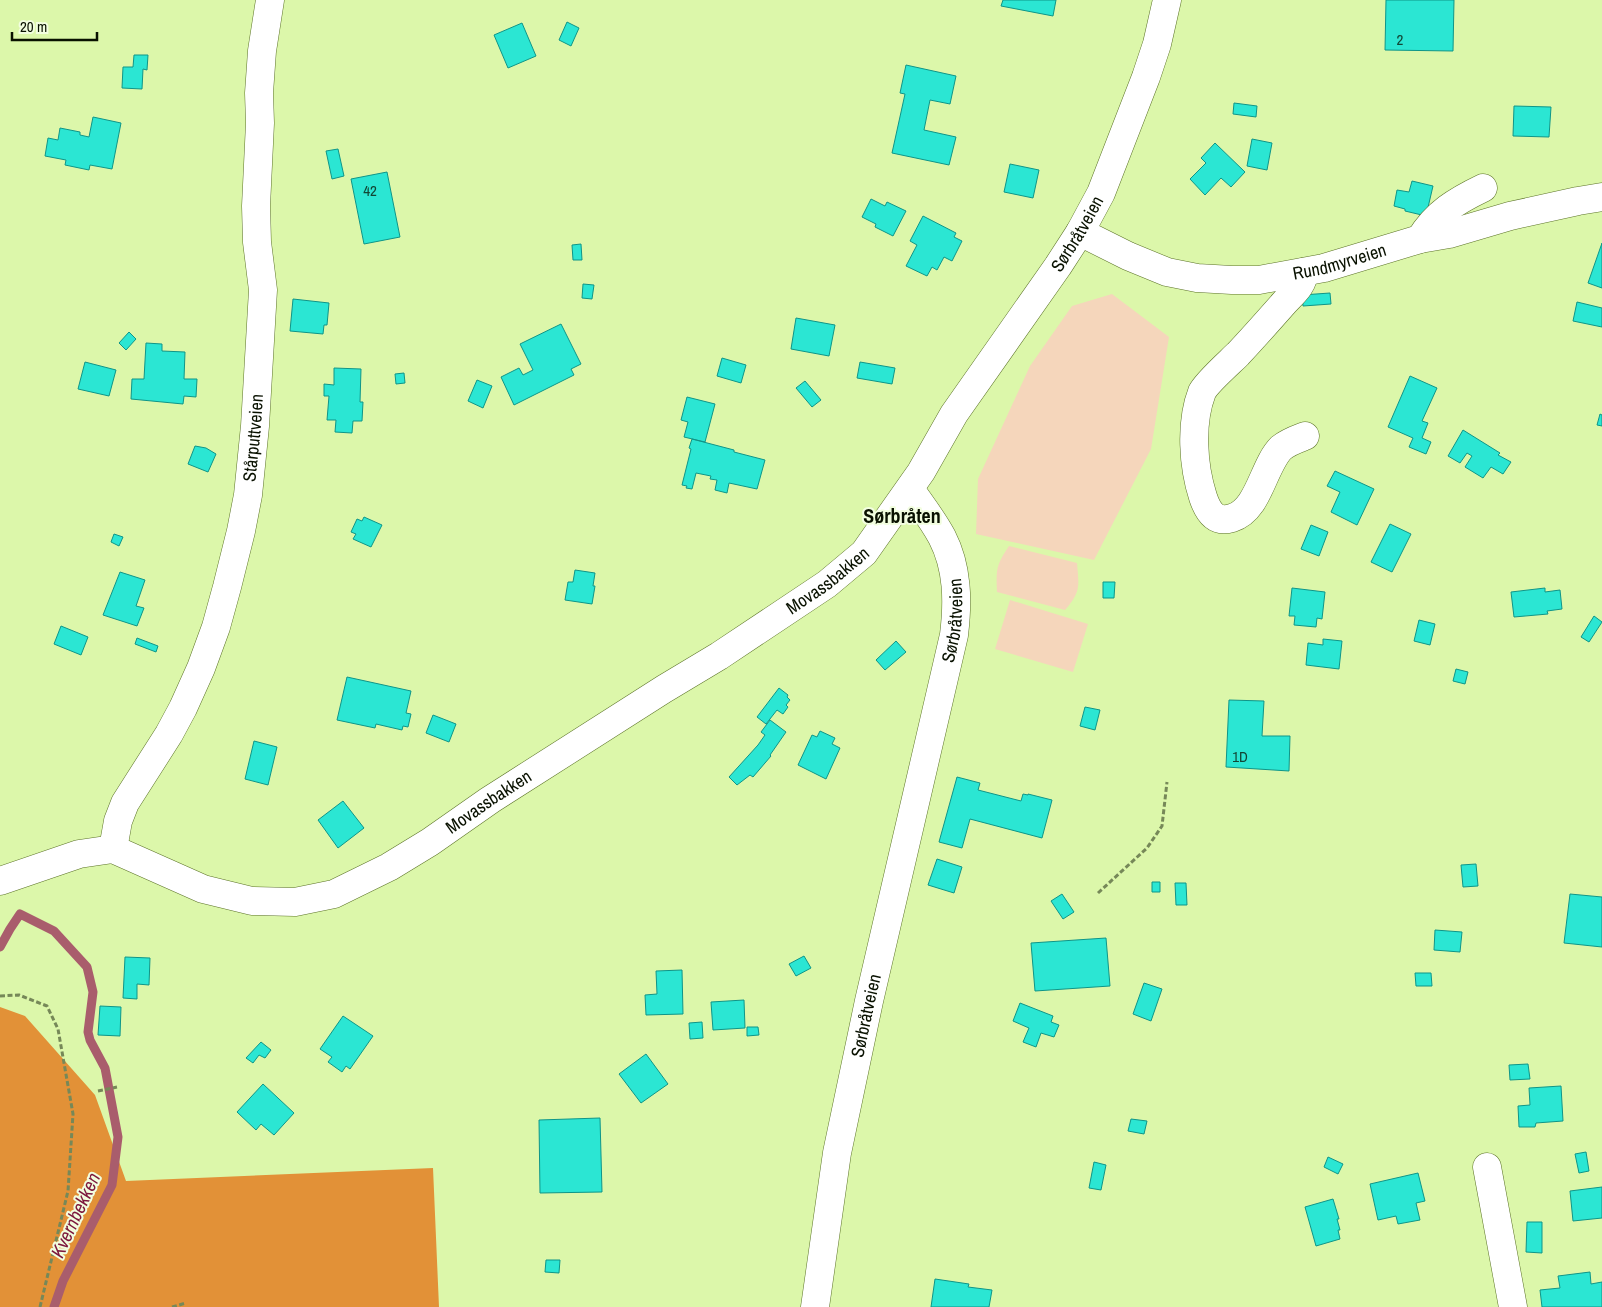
<svg xmlns="http://www.w3.org/2000/svg" width="1602" height="1307" font-family="'Archivo Narrow',sans-serif">
<style>
.green{fill:#f5d6bb}
.forest{fill:#e29137}
.lines{fill:none;stroke-linecap:round;stroke-linejoin:round}
.stream{stroke:#a95d6c;stroke-width:9}
.building{fill:#2be6d3;stroke:#0f9588}
.minor-casing{stroke:#5c7328;stroke-width:29}
.path{stroke:#768858;stroke-width:3;stroke-dasharray:5 2.5;stroke-linecap:butt}
.minor{stroke:#fff;stroke-width:28}
.labels{text-anchor:middle;stroke-width:4;stroke-linejoin:round;paint-order:stroke}
.number-label{font-size:15px;fill:#124635}
.street-label{font-size:18px;fill:#091100;stroke:#f2fedf}
.water-label{font-size:19px;font-style:italic;fill:#7c173d;stroke:#f2fedf}
.quarter-label{font-size:20px;font-weight:bold;fill:#091100;stroke:#f2fedf}
</style>
<rect width="100%" height="100%" fill="#dcf7aa"/>
<path class="green" d="M1112,294L1169,337L1151,449L1094,560L976,534L978,479L1030,366L1072,306Z
M1009,546L1077,563C1079,587 1081,591 1065,610L997,592C996,570 996,565 1009,546Z
M1010,600L1088,624L1073,672L995,649Z"/>
<path class="forest" d="M0,1007L25,1016L95,1095L126,1181L433,1168L439,1307H0Z"/>
<g class="lines">
<path class="stream" d="M0,947L10,929L20,914L54,931L87,967L93,992L88,1032L90,1040L105,1068L118,1137L112,1185L63,1281L54,1307"/>
</g>
<path class="building" d="M1003,0H1056L1053,16L1001,6Z
M1386,0H1454L1453,51L1385,50Z
M567,22L579,28L571,46L559,40Z
M522,23L536,56L508,68L494,35Z
M134,55H148L147,70L143,69L142,89L122,88L123,67H133Z
M906,65L956,76L950,104L930,100L924,130L956,137L949,165L892,153L905,94L900,93Z
M1234,103L1257,106L1256,117L1233,114Z
M1514,106L1551,107L1549,137L1513,136Z
M93,117L121,123L112,169L90,165L89,170L65,165L66,160L45,156L48,138L58,140L60,128L80,132V135L89,137Z
M1252,139L1272,143L1267,170L1247,166Z
M1215,143L1245,172L1231,187L1221,178L1205,195L1190,179L1206,163L1201,158Z
M338,149L344,176L332,179L326,151Z
M1010,164L1039,170L1033,198L1004,192Z
M387,172L400,237L364,244L351,179Z
M1412,181L1433,186L1426,216L1405,211V209L1394,206L1397,190L1409,192Z
M871,199L885,206L887,202L906,211L893,236L875,227L876,224L862,217Z
M923,216L956,233L954,237L962,241L952,261L944,257L937,270L932,267L927,276L906,266L917,245L910,241Z
M1602,243V288L1588,283Z
M581,244L582,260H573L572,245Z
M583,284L594,285L592,299L582,298Z
M1330,293L1331,304L1303,306L1302,295Z
M293,299L329,303L327,325H324L323,334L290,331Z
M1577,302L1602,308V327L1573,321Z
M796,318L835,325L829,356L791,349Z
M561,324L581,364L571,369L574,375L514,405L501,377L519,368L523,375L533,370L520,344Z
M129,332L136,339L126,350L119,343Z
M146,343L162,344V351L185,352L184,379H197L196,397L184,396L183,404L131,399L132,379H144Z
M722,358L746,365L741,383L717,376Z
M85,362L116,370L109,396L78,389Z
M860,362L895,368L892,384L857,378Z
M334,368L361,369L360,402H363L362,421H353L352,433L335,432L336,420H327L329,396H324V384L334,385Z
M404,373L405,383L396,384L395,374Z
M1410,376L1437,388L1422,421L1428,423L1422,438L1431,442L1426,454L1409,447L1413,438L1388,427Z
M477,380L492,386L483,408L468,401Z
M805,381L821,400L812,407L796,388Z
M687,397L715,404L705,442L684,437L688,422L681,420Z
M1600,414L1602,415V426L1597,425Z
M1463,430L1500,453L1498,455L1511,462L1503,474L1491,467L1483,478L1465,467L1472,456L1467,453L1460,463L1448,456Z
M692,439L734,450V452L765,460L757,489L729,483L727,493L715,490L717,480L710,479L711,476L696,473L692,489L686,488L687,486L682,485L691,449L689,448Z
M195,446L206,448L216,454L208,472L188,464Z
M1335,471L1374,489L1357,525L1331,512L1340,492L1327,486Z
M364,517L382,525L371,547L353,539L356,534L351,532L357,519L362,521Z
M1390,524L1411,534L1392,572L1371,562Z
M1311,525L1328,532L1319,556L1301,549Z
M114,534L123,537L119,546L111,542Z
M575,570L595,573L593,586H595L592,604L565,600L568,582H573Z
M120,572L145,580L136,606L144,608L137,626L103,615Z
M1103,582H1115L1114,598H1103Z
M1292,588L1325,592L1322,619L1317,618L1316,627L1294,625L1295,616H1289Z
M1545,588V592L1560,590L1562,609L1547,611L1548,614L1514,617L1511,592Z
M1594,616L1602,622L1589,642L1581,637Z
M1419,620L1435,624L1430,645L1414,641Z
M61,626L88,637L81,655L54,644Z
M137,638L158,646L156,652L135,644Z
M1323,639L1342,641L1339,669L1306,665L1308,643L1323,645Z
M896,641L906,652L885,670L876,660Z
M1456,669L1468,672L1465,684L1453,681Z
M347,677L411,691L406,713L411,714L408,727L403,726L402,730L376,724L375,728L337,720Z
M779,688L788,695L787,697L790,700L786,705L788,707L783,714L777,710L766,724L757,717Z
M1229,700L1264,701L1262,736H1290L1289,771L1226,767Z
M1085,707L1100,710L1095,730L1080,726Z
M433,715L456,724L449,742L426,733Z
M770,720L786,732L770,755L771,756L753,777L750,775L737,785L729,777L758,745L765,735L761,732Z
M820,731L835,738L832,744L840,748L826,779L798,765L812,735L817,737Z
M254,741L277,747L268,785L245,779Z
M957,777L980,783L978,790L1021,801L1023,794L1028,795V794L1052,800L1042,838L970,819L962,848L939,842Z
M343,801L364,828L338,848L318,820Z
M937,859L962,867L954,893L928,885Z
M1476,864L1478,886L1463,887L1461,865Z
M1152,882H1160V892H1152Z
M1175,883H1186L1187,905H1176Z
M1062,894L1074,912L1063,919L1051,901Z
M1570,894L1602,897V947L1564,943Z
M1435,930L1462,932L1460,952L1434,950Z
M1106,938L1110,986L1035,991L1031,943Z
M804,956L811,968L796,976L789,964Z
M125,957L150,958L149,985L137,984V999L123,998Z
M682,970L683,1014L646,1015L645,995L657,994L656,971Z
M1415,973H1431L1432,986H1416Z
M1144,983L1162,989L1151,1021L1133,1014Z
M744,1000L745,1028L713,1030L711,1002Z
M1020,1003L1053,1016L1051,1022L1059,1025L1054,1037L1041,1033L1036,1047L1023,1042L1029,1028L1013,1021Z
M100,1006L121,1007L120,1036L98,1035Z
M343,1016L373,1036L350,1069L346,1066L342,1072L328,1062L332,1057L320,1049Z
M702,1022L703,1038L690,1039L689,1023Z
M747,1027H758L759,1035L747,1036Z
M261,1042L271,1050L265,1058L259,1055L253,1063L246,1058Z
M646,1054L668,1084L641,1103L619,1074Z
M1528,1064L1530,1079L1510,1080L1509,1065Z
M263,1084L294,1113L274,1135L261,1124L256,1130L237,1112Z
M1561,1086L1563,1121L1536,1123L1535,1127H1519L1518,1106L1530,1105L1529,1088Z
M600,1118L602,1192L540,1193L539,1120Z
M1131,1119L1147,1121L1144,1134L1128,1131Z
M1586,1152L1589,1171L1579,1173L1575,1154Z
M1328,1157L1343,1164L1338,1174L1324,1167Z
M1094,1162L1106,1165L1101,1190L1089,1188Z
M1418,1173L1425,1201L1416,1203L1420,1220L1398,1224L1396,1216L1378,1220L1370,1184Z
M1602,1187V1218L1573,1221L1570,1191Z
M1333,1199L1339,1219H1337L1340,1230H1338L1340,1239L1316,1246L1305,1207Z
M1527,1222H1542V1253L1526,1252Z
M546,1260H560L559,1273L545,1272Z
M1590,1272L1591,1284L1602,1282V1307H1542L1540,1290L1560,1288L1558,1276Z
M935,1279L969,1284L968,1287L992,1290L989,1307H931Z"/>
<g class="lines">
<defs>
<g id="minor">
<path id="s1" d="M1080,232L1128,256L1167,272L1197,278L1232,280H1259L1324,268L1420,239L1449,234L1510,216L1578,201L1602,197"/>
<path d="M1420,239C1436,213 1456,201 1483,188"/>
<path d="M1304,272C1303,286 1293,293 1284,303C1269,320 1254,337 1238,354C1230,362 1206,383 1202,392C1190,423 1193,466 1203,497C1208,512 1215,523 1232,518C1259,510 1263,466 1281,448C1288,442 1297,439 1305,436"/>
<path id="s2" d="M113,849L118,821L125,803L169,734L183,708L201,668L216,627L227,587L241,531L248,495L255,426L263,290L257,242L256,206L260,123L259,93L262,51L270,0"/>
<path id="s3" d="M0,881L79,854L113,849L203,889L252,901L295,902L334,894L389,867L430,842L490,800L664,689L719,656L827,584L864,553L921,472L954,414L1058,266L1080,232L1101,193L1146,77L1157,44L1167,0"/>
<path d="M1487,1167L1513,1307"/>
<path id="s4" d="M815,1307L837,1153L869,1001L954,635C958,602 958,568 942,537C933,520 921,505 910,489"/>
</g>
</defs>
<use href="#minor" class="minor-casing"/>
<path class="path" d="M1098,893L1147,848L1162,826L1167,782
M0,996L19,995L47,1006L58,1029L73,1114L68,1191L40,1307
M98,1091L117,1087
M172,1307L186,1303"/>
<use href="#minor" class="minor"/>
</g>
<g class="labels">
<g class="number-label">
<text x="1400" y="45">2</text>
<text x="370" y="196">42</text>
<text x="1240" y="762">1D</text>
</g>
<g class="street-label">
<text dy="6" stroke="none"><textPath href="#s3" startOffset="1365">Sørbråtveien</textPath></text>
<text dy="6" stroke="none"><textPath href="#s1" startOffset="271">Rundmyrveien</textPath></text>
<text dy="6" stroke="none"><textPath href="#s2" startOffset="440">Stårputtveien</textPath></text>
<text dy="6" stroke="none"><textPath href="#s3" startOffset="935">Movassbakken</textPath></text>
<text dy="6" stroke="none"><textPath href="#s4" startOffset="701">Sørbråtveien</textPath></text>
<text dy="6" stroke="none"><textPath href="#s3" startOffset="530">Movassbakken</textPath></text>
<text dy="6" stroke="none"><textPath href="#s4" startOffset="296">Sørbråtveien</textPath></text>
</g>
<g class="water-label">
<text transform="translate(75 1215) rotate(-65)" y="7">Kvernbekken</text>
</g>
<g class="quarter-label">
<text x="902" y="523">Sørbråten</text>
</g>
</g>
<path d="M12 32v8h85v-8" fill="none" stroke="#091100" stroke-width="2.5"/>
<text x="20" y="32" font-size="15" fill="#091100" stroke="#f2fedf" stroke-width="4" paint-order="stroke">20 m</text>
</svg>
